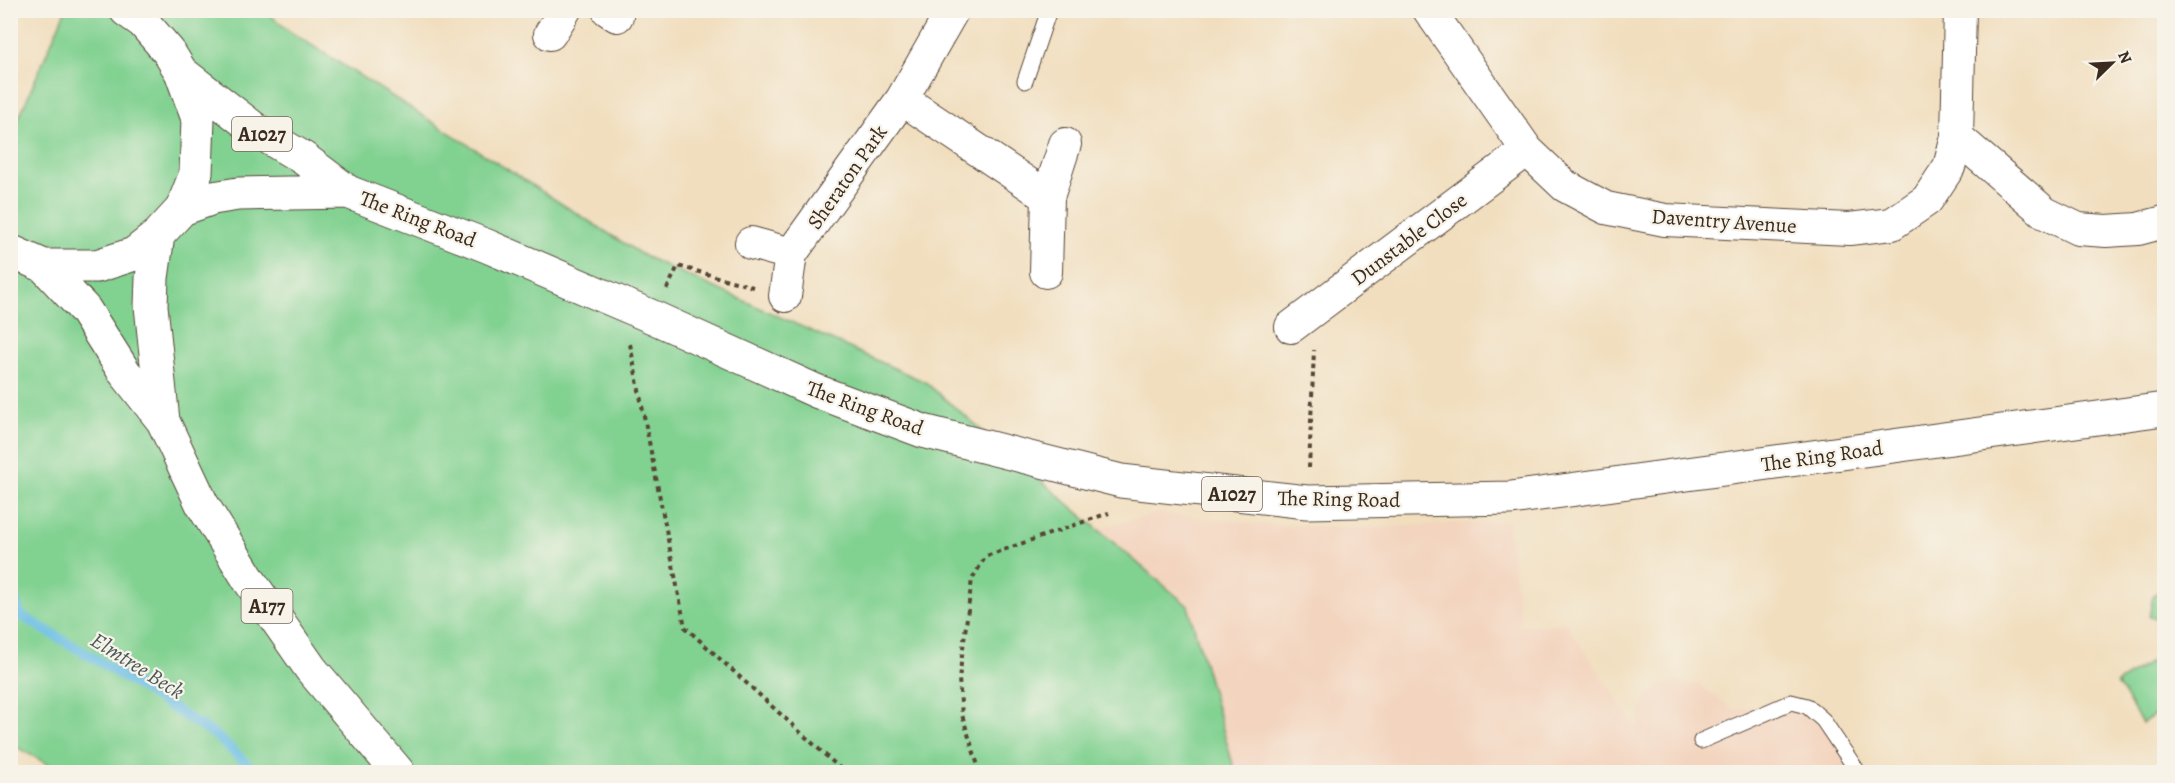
<svg xmlns="http://www.w3.org/2000/svg" width="2175" height="783" font-family="Alegreya,serif">
<style>
.built{fill:#f3d4be}
.green{fill:#81d191;stroke:#5e7e58;stroke-width:1.5}
.lines{fill:none;stroke-linecap:round;stroke-linejoin:round}
.stream{stroke:#6abee6;stroke-width:10}
.lane-casing{stroke:#564536;stroke-width:17}
.street-casing{stroke:#564536;stroke-width:34}
.primary-casing{stroke:#564536;stroke-width:35}
.path{stroke:#564536;stroke-width:4;stroke-dasharray:4.5 4.5;stroke-linecap:butt}
.lane{stroke:#fff;stroke-width:15}
.street{stroke:#fff;stroke-width:32}
.primary{stroke:#fff;stroke-width:33}
.labels{text-anchor:middle;stroke-width:4.5;stroke-linejoin:round;paint-order:stroke}
.shield{fill:#f7f3e8;stroke:#73665b;stroke-width:1.5}
.shield-label{font-size:20px;font-weight:bold;fill:#3b2a1e}
.street-label{font-size:21px;fill:#3b2a1e;stroke:#f7f3e8}
.water-label{font-size:22px;font-style:italic;fill:#49565a;stroke:#f7f3e8}
</style>
<rect width="100%" height="100%" fill="#f7f3e8"/>
<filter id="ink" filterUnits="userSpaceOnUse"><feTurbulence type="fractalNoise" baseFrequency=".0167" numOctaves="2"/><feDisplacementMap in="SourceGraphic" scale="12" xChannelSelector="R" yChannelSelector="G"/><feConvolveMatrix kernelMatrix="1 2 1 2 8 2 1 2 1" color-interpolation-filters="sRGB"/></filter>
<filter id="wash" filterUnits="userSpaceOnUse"><feTurbulence type="fractalNoise" baseFrequency=".008" numOctaves="4" result="noise"/><feDisplacementMap in="SourceGraphic" scale="24" xChannelSelector="R" yChannelSelector="G"/><feGaussianBlur stdDeviation="1.35" result="paint"/><feColorMatrix in="noise" values="0 0 0 0 0 0 0 0 0 0 0 0 0 0 0 0 0 1.4 0 .05"/><feComposite in="paint" operator="in"/></filter>
<g filter="url(#wash)">
<rect width="100%" height="100%" fill="#f1debe"/>
<path class="built" d="M1159,513L1256,524L1363,528L1508,521L1521,626L1566,623L1638,730L1641,708L1646,699L1656,689L1669,683L1685,682L1696,685L1698,683L1733,710L1796,699L1861,772H978L1005,552Z"/>
<path class="green" d="M264,10L289,31L644,256L925,382L1188,606L1235,772H62L11,744V136L65,11Z
M2164,587V621L2149,617L2153,596Z
M2164,653V709L2142,723L2117,683Z"/>
<g class="lines">
<path class="stream" d="M10,586L20,615L97,660L215,735L256,772"/>
</g>
</g>
<g filter="url(#ink)">
<g class="lines">
<defs>
<path id="lane" d="M1025,81L1049,10
M1701,741L1791,702L1807,706L1823,720L1858,772"/>
<path id="street" d="M608,10L617,16
M1429,10L1527,150L1565,186L1606,208L1665,220L1849,229L1892,224L1927,200L1949,167L1957,137L1960,10
M550,34L565,10
M902,99L1048,197
M1957,137L2045,213L2078,229L2106,231L2138,229L2164,222
M751,243L791,254
M1046,272L1048,197L1065,144
M785,296L791,254L902,99L953,10
M1291,327L1527,150"/>
<path id="primary" d="M181,72L256,130L303,158L348,192L487,246L655,318L816,391L923,431L1121,481L1307,502L1511,498L2164,409
M182,209L213,198L238,194L348,192
M158,235L152,278L151,306L163,421
M10,251L44,266H97L134,254L158,235L182,209L196,173L198,119L181,72L168,51L143,22L126,10
M44,266L85,310L125,373L163,421L202,504L249,580L311,669L398,772"/>
</defs>
<use href="#lane" class="lane-casing"/>
<use href="#street" class="street-casing"/>
<use href="#primary" class="primary-casing"/>
<path class="path" d="M667,289L678,266L753,287
M630,344L685,627L844,772
M1309,468L1314,350
M980,772L962,715L959,679L972,579L986,556L1109,513"/>
<use href="#lane" class="lane"/>
<use href="#street" class="street"/>
<use href="#primary" class="primary"/>
</g>
</g>
<g class="labels">
<g class="shield">
<rect x="232" y="117" width="60" height="34" rx="4.5"/>
<rect x="1202" y="477" width="60" height="34" rx="4.5"/>
<rect x="241.5" y="589" width="51" height="34" rx="4.5"/>
</g>
<g class="shield-label">
<text x="262" y="141">A1027</text>
<text x="1232" y="501">A1027</text>
<text x="267" y="613">A177</text>
</g>
<g class="street-label">
<text transform="translate(847 177) rotate(-55)" y="7">Sheraton Park</text>
<text transform="translate(418 219) rotate(21)" y="7">The Ring Road</text>
<text transform="translate(1724 221) rotate(4)" y="7">Daventry Avenue</text>
<text transform="translate(1409 239) rotate(-37)" y="7">Dunstable Close</text>
<text transform="translate(865 408) rotate(20)" y="7">The Ring Road</text>
<text transform="translate(1822 456) rotate(-8)" y="7">The Ring Road</text>
<text transform="translate(1339 499) rotate(1)" y="7">The Ring Road</text>
</g>
<g class="water-label">
<text transform="translate(138 665) rotate(32)" y="8">Elmtree Beck</text>
</g>
</g>
<rect width="2175" height="783" fill="none" stroke="#f7f3e8" stroke-width="36"/>
<g transform="translate(2112 63) rotate(66)" stroke="#f7f3e8" stroke-width="4.5" paint-order="stroke">
<path d="M0-4.5L10 22L0 15L-10 22Z" fill="#3b2a1e"/>
<text y="-9" font-size="16" font-weight="bold" text-anchor="middle" fill="#3b2a1e">N</text>
</g>
</svg>
